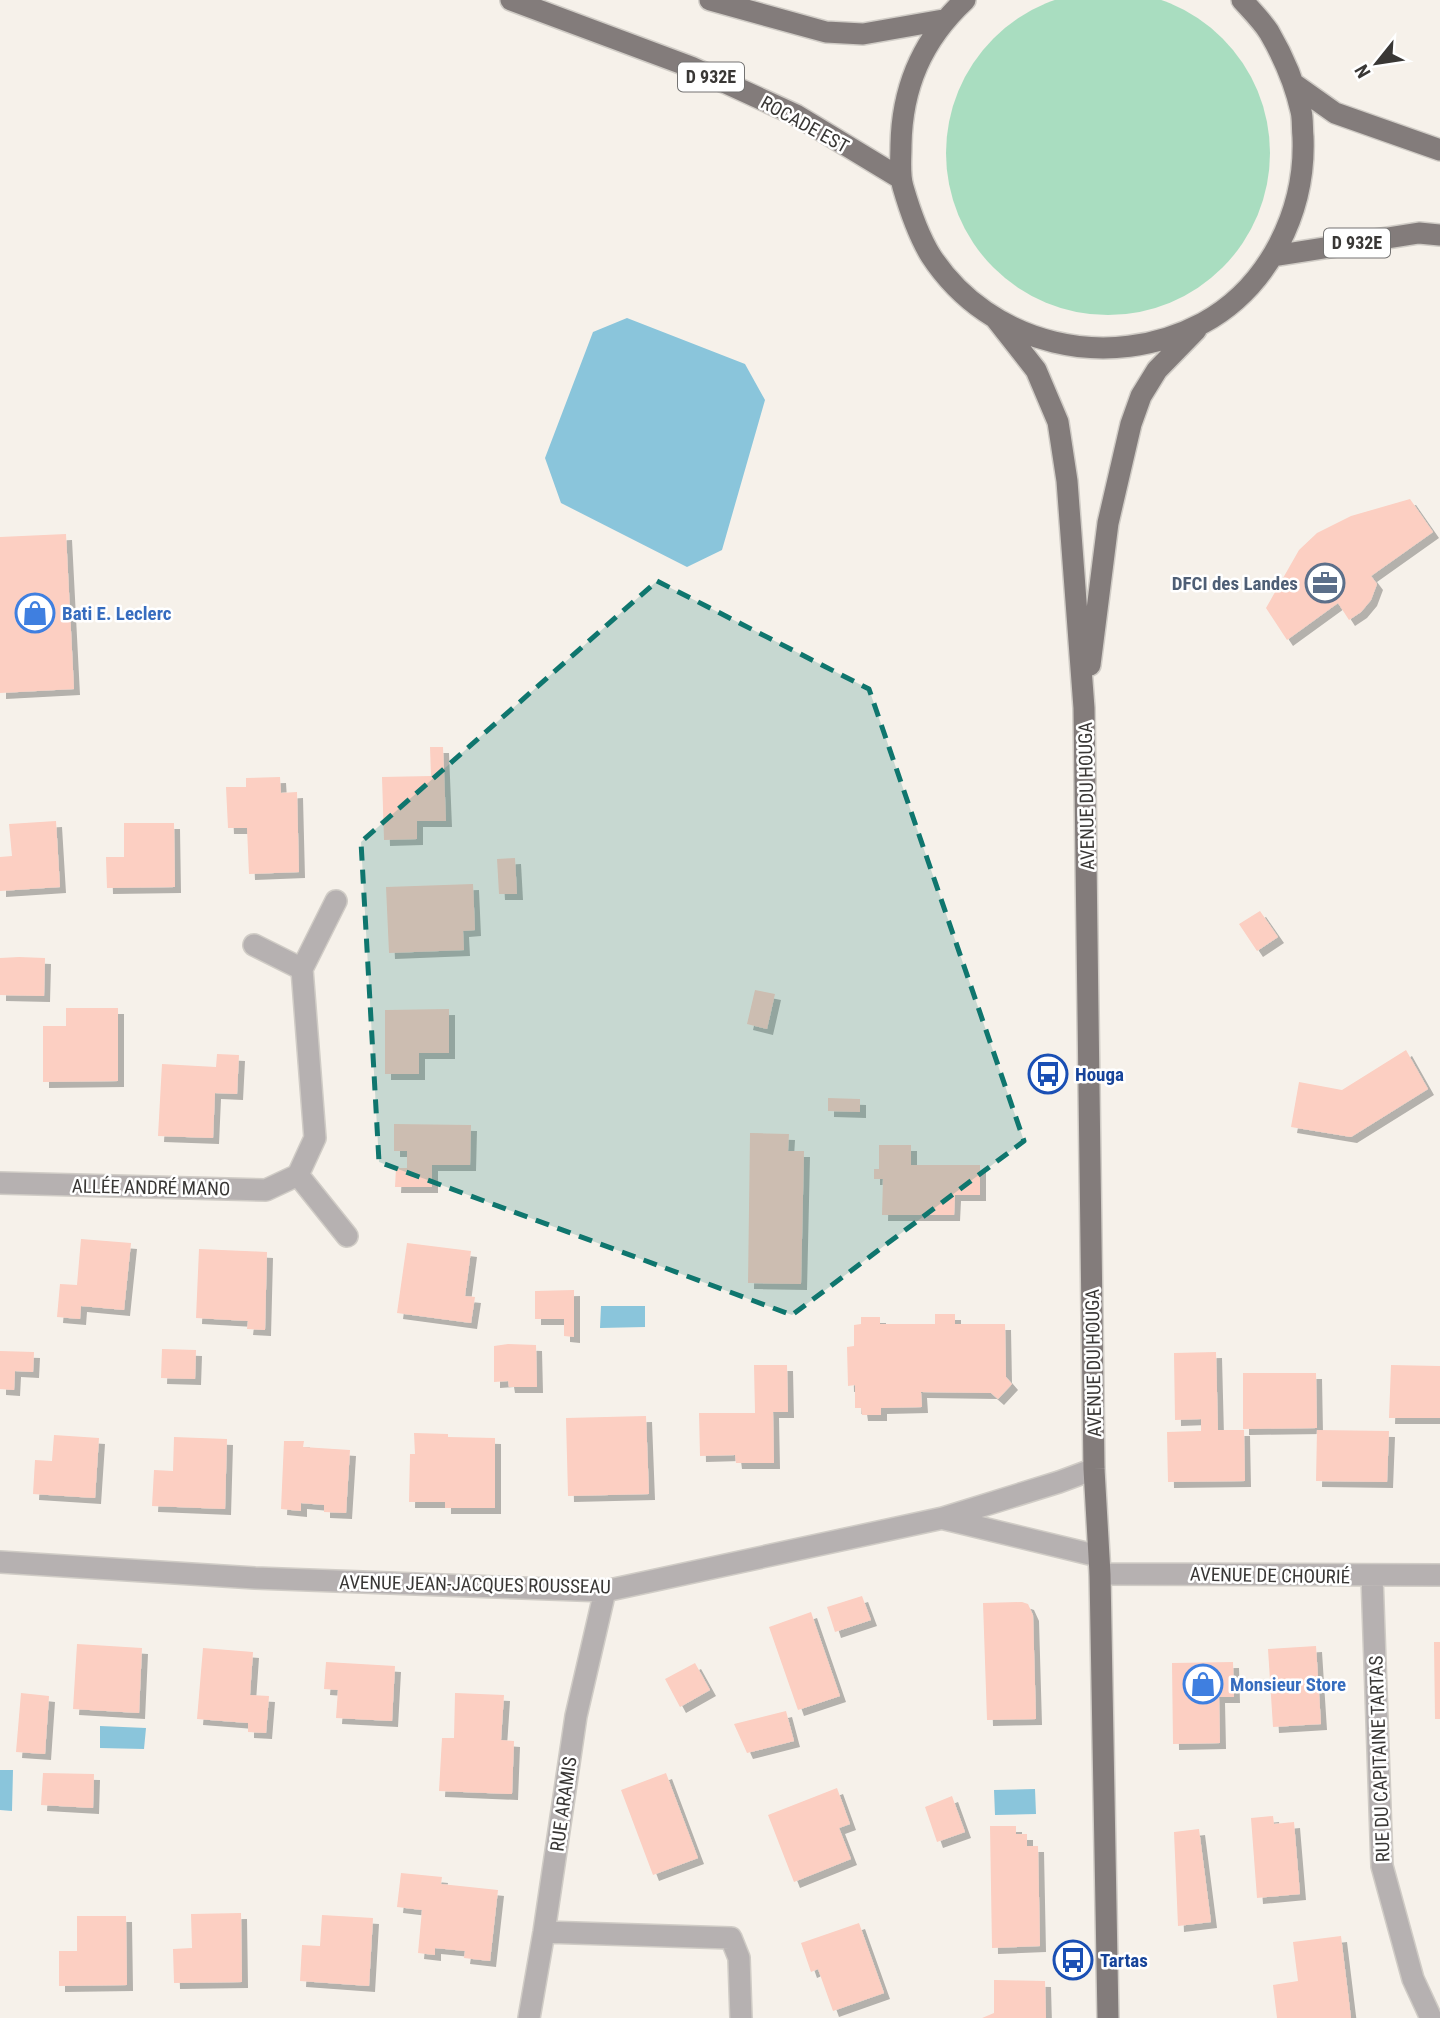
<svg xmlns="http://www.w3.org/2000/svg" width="1440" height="2018" font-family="'Roboto Condensed',sans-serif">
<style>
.green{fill:#a9ddc0}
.water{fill:#8ac5db}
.building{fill:#fccfc2;filter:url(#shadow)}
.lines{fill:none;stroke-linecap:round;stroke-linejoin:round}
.minor-casing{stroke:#d0ccc6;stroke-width:24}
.major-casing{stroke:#d0ccc6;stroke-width:24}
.minor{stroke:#b6b1b1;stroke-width:21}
.major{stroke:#837c7b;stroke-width:21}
.marked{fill:#0f766e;fill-opacity:0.2;stroke:#0f766e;stroke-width:5;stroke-dasharray:14 9;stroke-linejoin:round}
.labels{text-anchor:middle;stroke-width:5;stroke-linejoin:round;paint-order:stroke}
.shield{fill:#fff;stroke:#747372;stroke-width:2}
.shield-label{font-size:18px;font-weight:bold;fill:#393735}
.street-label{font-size:19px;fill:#393735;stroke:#fff}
.service-label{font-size:19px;font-weight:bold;fill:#4e5e75;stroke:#fff;text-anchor:end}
.shop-label{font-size:19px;font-weight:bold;fill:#366cbe;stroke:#fff;text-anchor:start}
.transit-label{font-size:19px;font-weight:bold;fill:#164399;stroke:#fff;text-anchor:start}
</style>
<defs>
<filter id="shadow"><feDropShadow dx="6" dy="6" stdDeviation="0" flood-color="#0004"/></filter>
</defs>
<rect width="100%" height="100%" fill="#f6f1ea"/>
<path class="green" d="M946 153a162 162 0 1 1 324 0a162 162 0 1 1-324 0Z"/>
<path class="water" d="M627,318L745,364L765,400L722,550L687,567L561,503L545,458L593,332Z
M601,1306H645V1327L600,1328Z
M100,1726L146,1728L144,1749L100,1748Z
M0,1770H13L12,1811L0,1810Z
M1035,1789L1036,1814L995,1815L994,1790Z"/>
<path class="building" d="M1410,499L1433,532L1371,576L1377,584L1371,600L1361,612L1349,620L1338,603L1287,640L1266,608L1299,550L1317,533L1351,516Z
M66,534L74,689L0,693V537Z
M430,747H443L446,821H417V839L384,840L382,777L431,776Z
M280,777L281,793L297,792L299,872L249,874L247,828H228L226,787H246V778Z
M56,821L60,887L0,891V857L12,856L9,824Z
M124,823H174L175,887L107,888L106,857H124Z
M515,858L517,894H499L497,859Z
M473,884L475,930L463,931L464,950L389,953L386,887Z
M1260,911L1278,937L1257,951L1239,924Z
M19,957L45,958L44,996L0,995V958Z
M755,990L775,994L767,1029L747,1024Z
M66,1008H118V1081L43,1082V1026H66Z
M449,1009V1053H419V1074H385V1010Z
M1406,1050L1428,1089L1351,1137L1291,1127L1299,1082L1342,1090Z
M217,1054L239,1055L237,1094L215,1093L213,1138L158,1136L162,1064L216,1067Z
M828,1098L860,1099V1112L828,1111Z
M394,1124L471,1125L470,1165H432V1187H395L396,1168H407V1151H394Z
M750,1133L789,1134L788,1151H804L801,1284L748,1283Z
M879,1145H911V1165H980V1195H955L954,1215H882L883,1179H874V1169H879Z
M81,1239L131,1243L124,1310L81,1306L80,1319L57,1317L60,1284L77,1285Z
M407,1243L471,1251L465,1296L475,1297L471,1323L397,1313Z
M199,1249L267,1252L265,1330L247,1329L248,1321L196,1318Z
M574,1290V1337L564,1336V1319H535V1291Z
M935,1314H955V1324H1005L1006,1377L1012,1384L998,1399L991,1393L921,1392L922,1407L881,1408V1415H862L861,1408H855V1385L848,1386L847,1347L854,1346V1325L861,1324V1317H880V1324H935Z
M508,1344L536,1345L537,1387H509L508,1381L494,1382V1346Z
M162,1349L196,1350L195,1379L161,1378Z
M0,1351L34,1352L33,1372L15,1371L14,1390L0,1389Z
M1216,1352L1218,1430H1244L1245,1481L1168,1482L1167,1432L1201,1431V1419L1175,1420L1174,1353Z
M754,1365H787L788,1412H773L774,1463H736L735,1455L700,1456L699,1413H755Z
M1391,1365L1440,1366V1418H1389Z
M1243,1373H1316L1317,1428L1243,1429Z
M646,1416L649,1494L568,1496L566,1418Z
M1317,1430L1389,1431L1387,1482L1316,1481Z
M414,1433L448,1434V1437L495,1438V1508H445V1502H409L410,1454H415Z
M54,1435L99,1438L95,1498L33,1494L35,1460L52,1461Z
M174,1437L227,1439L225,1509L152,1506L154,1470L173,1471Z
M284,1441H304L303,1447L350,1450L346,1513L324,1512V1505L301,1503V1511L281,1509Z
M862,1596L871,1620L835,1632L827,1607Z
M1022,1602L1028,1604L1033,1615L1036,1719L987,1720L983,1603Z
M811,1612L840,1696L798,1710L769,1627Z
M1434,1642H1440V1719H1435Z
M77,1644L142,1648L139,1713L73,1709Z
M1316,1646L1321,1724L1273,1727L1268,1649Z
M203,1648L253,1652L250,1695L269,1696L266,1733L248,1732V1723L197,1719Z
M326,1662L395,1666L392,1721L336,1718L338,1690L324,1689Z
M1233,1662L1234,1697H1219L1220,1743L1173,1744L1172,1663Z
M695,1663L710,1690L680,1707L665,1679Z
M21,1693L49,1696L45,1754L16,1752Z
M455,1693L504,1695L501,1740L514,1741L512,1794L439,1791L442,1738H454Z
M786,1711L794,1741L747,1753L734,1724Z
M43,1773L94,1774L93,1808L41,1805Z
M666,1773L698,1858L653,1875L621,1790Z
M837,1788L850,1824L839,1828L851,1859L794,1882L768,1815Z
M952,1796L965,1832L937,1842L925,1807Z
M1273,1816L1274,1824L1294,1822L1300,1894L1257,1898L1251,1818Z
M990,1826H1016V1834H1027V1846H1038L1040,1946L992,1948Z
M1199,1829L1211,1922L1178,1926L1174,1832Z
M401,1873L442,1877L441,1884L498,1890L490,1961L464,1958L465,1951L435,1948V1955L418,1953L422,1910L397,1907Z
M241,1913L242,1982L174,1983L173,1949L192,1948L191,1914Z
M322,1915L373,1918L369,1986L300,1981L302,1945L320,1946Z
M77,1916H126L127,1985L59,1986V1951H77Z
M859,1923L884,1993L833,2011L818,1969L811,1972L801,1943Z
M1341,1936L1351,2018H1277L1273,1985L1298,1981L1293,1942Z
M994,1980L1045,1981L1046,2018H982L994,2013Z"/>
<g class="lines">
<defs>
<path id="minor" d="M302,969L336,901
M298,1175L347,1236
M0,1183L266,1190L298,1175L315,1138L302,969L254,945
M945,1519L1098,1556
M0,1562L255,1578L605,1591L943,1518L1059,1482L1094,1469
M1100,1574L1440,1575
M1372,1576L1382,1866L1413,1979L1431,2018
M544,1932L731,1938L739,1958L741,2018
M529,2018L544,1932L576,1716L605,1591"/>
<path id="major" d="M511,0L691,67L796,115L900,178
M710,0L826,32L863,34L943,20
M965,0C922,40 902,87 901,145C901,160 899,174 903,187C910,211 918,235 931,256C990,346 1109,373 1203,323C1269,287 1306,211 1303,137C1302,128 1303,119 1301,111C1295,84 1283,56 1269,32C1262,21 1251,10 1242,0
M1294,84L1335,113L1440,150
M1273,256L1419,233L1440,235
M996,319L1036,370L1058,422L1067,481L1084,708L1094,1469L1100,1574L1108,2018
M1090,665L1108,523L1131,424L1141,396L1157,370L1196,330"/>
</defs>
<use href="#minor" class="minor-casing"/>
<use href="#major" class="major-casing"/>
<use href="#minor" class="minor"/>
<use href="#major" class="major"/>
</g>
<path class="marked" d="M657,581L869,689L1024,1141L792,1315L379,1162L361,842Z"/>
<defs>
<symbol id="office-ring" viewBox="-11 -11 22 22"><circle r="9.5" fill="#fff" stroke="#5c6f8a" stroke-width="1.5"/><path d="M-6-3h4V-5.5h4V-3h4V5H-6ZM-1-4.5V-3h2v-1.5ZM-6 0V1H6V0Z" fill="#5c6f8a"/></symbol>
<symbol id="shop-ring" viewBox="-11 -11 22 22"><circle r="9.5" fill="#fff" stroke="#3f7fe0" stroke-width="1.5"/><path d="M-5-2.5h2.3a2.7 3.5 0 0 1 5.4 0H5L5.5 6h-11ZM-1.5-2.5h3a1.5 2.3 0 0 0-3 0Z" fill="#3f7fe0"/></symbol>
<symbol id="bus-ring" viewBox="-11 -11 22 22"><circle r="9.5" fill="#fff" stroke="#1a4fb4" stroke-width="1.5"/><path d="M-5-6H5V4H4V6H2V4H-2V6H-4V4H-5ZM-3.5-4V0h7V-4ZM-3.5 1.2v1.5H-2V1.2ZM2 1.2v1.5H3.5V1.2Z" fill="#1a4fb4"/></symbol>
</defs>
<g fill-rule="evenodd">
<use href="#office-ring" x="1303" y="561" width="44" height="44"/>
<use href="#shop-ring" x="13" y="591" width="44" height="44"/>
<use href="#bus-ring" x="1026" y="1052" width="44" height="44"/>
<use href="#shop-ring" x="1181" y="1662" width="44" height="44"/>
<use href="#bus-ring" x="1051" y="1938" width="44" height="44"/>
</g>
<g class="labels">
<g class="shield">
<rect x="678" y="62.5" width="66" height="29" rx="5"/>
<rect x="1324" y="228.5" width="66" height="29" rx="5"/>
</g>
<g class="shield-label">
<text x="711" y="83">D 932E</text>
<text x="1357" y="249">D 932E</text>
</g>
<g class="street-label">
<text transform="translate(805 124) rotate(29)" y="7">ROCADE EST</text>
<text transform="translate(1086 796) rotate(-91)" y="7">AVENUE DU HOUGA</text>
<text transform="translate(151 1187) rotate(1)" y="7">ALLÉE ANDRÉ MANO</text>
<text transform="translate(1093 1363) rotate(-91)" y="7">AVENUE DU HOUGA</text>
<text transform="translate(1270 1575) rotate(1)" y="7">AVENUE DE CHOURIÉ</text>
<text transform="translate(475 1584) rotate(1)" y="7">AVENUE JEAN-JACQUES ROUSSEAU</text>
<text transform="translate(1379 1759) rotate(-92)" y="7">RUE DU CAPITAINE TARTAS</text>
<text transform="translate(563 1804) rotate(-82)" y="7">RUE ARAMIS</text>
</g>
<g class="service-label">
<text x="1298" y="590">DFCI des Landes</text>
</g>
<g class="shop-label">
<text x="62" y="620">Bati E. Leclerc</text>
<text x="1230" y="1691">Monsieur Store</text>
</g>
<g class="transit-label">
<text x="1075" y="1081">Houga</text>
<text x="1100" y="1967">Tartas</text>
</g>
</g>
<g transform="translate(1377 63) rotate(240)" stroke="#ffffff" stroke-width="5" paint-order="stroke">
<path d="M0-5L12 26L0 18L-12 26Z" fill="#393735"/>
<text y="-10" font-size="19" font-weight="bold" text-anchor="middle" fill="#393735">N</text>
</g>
</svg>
